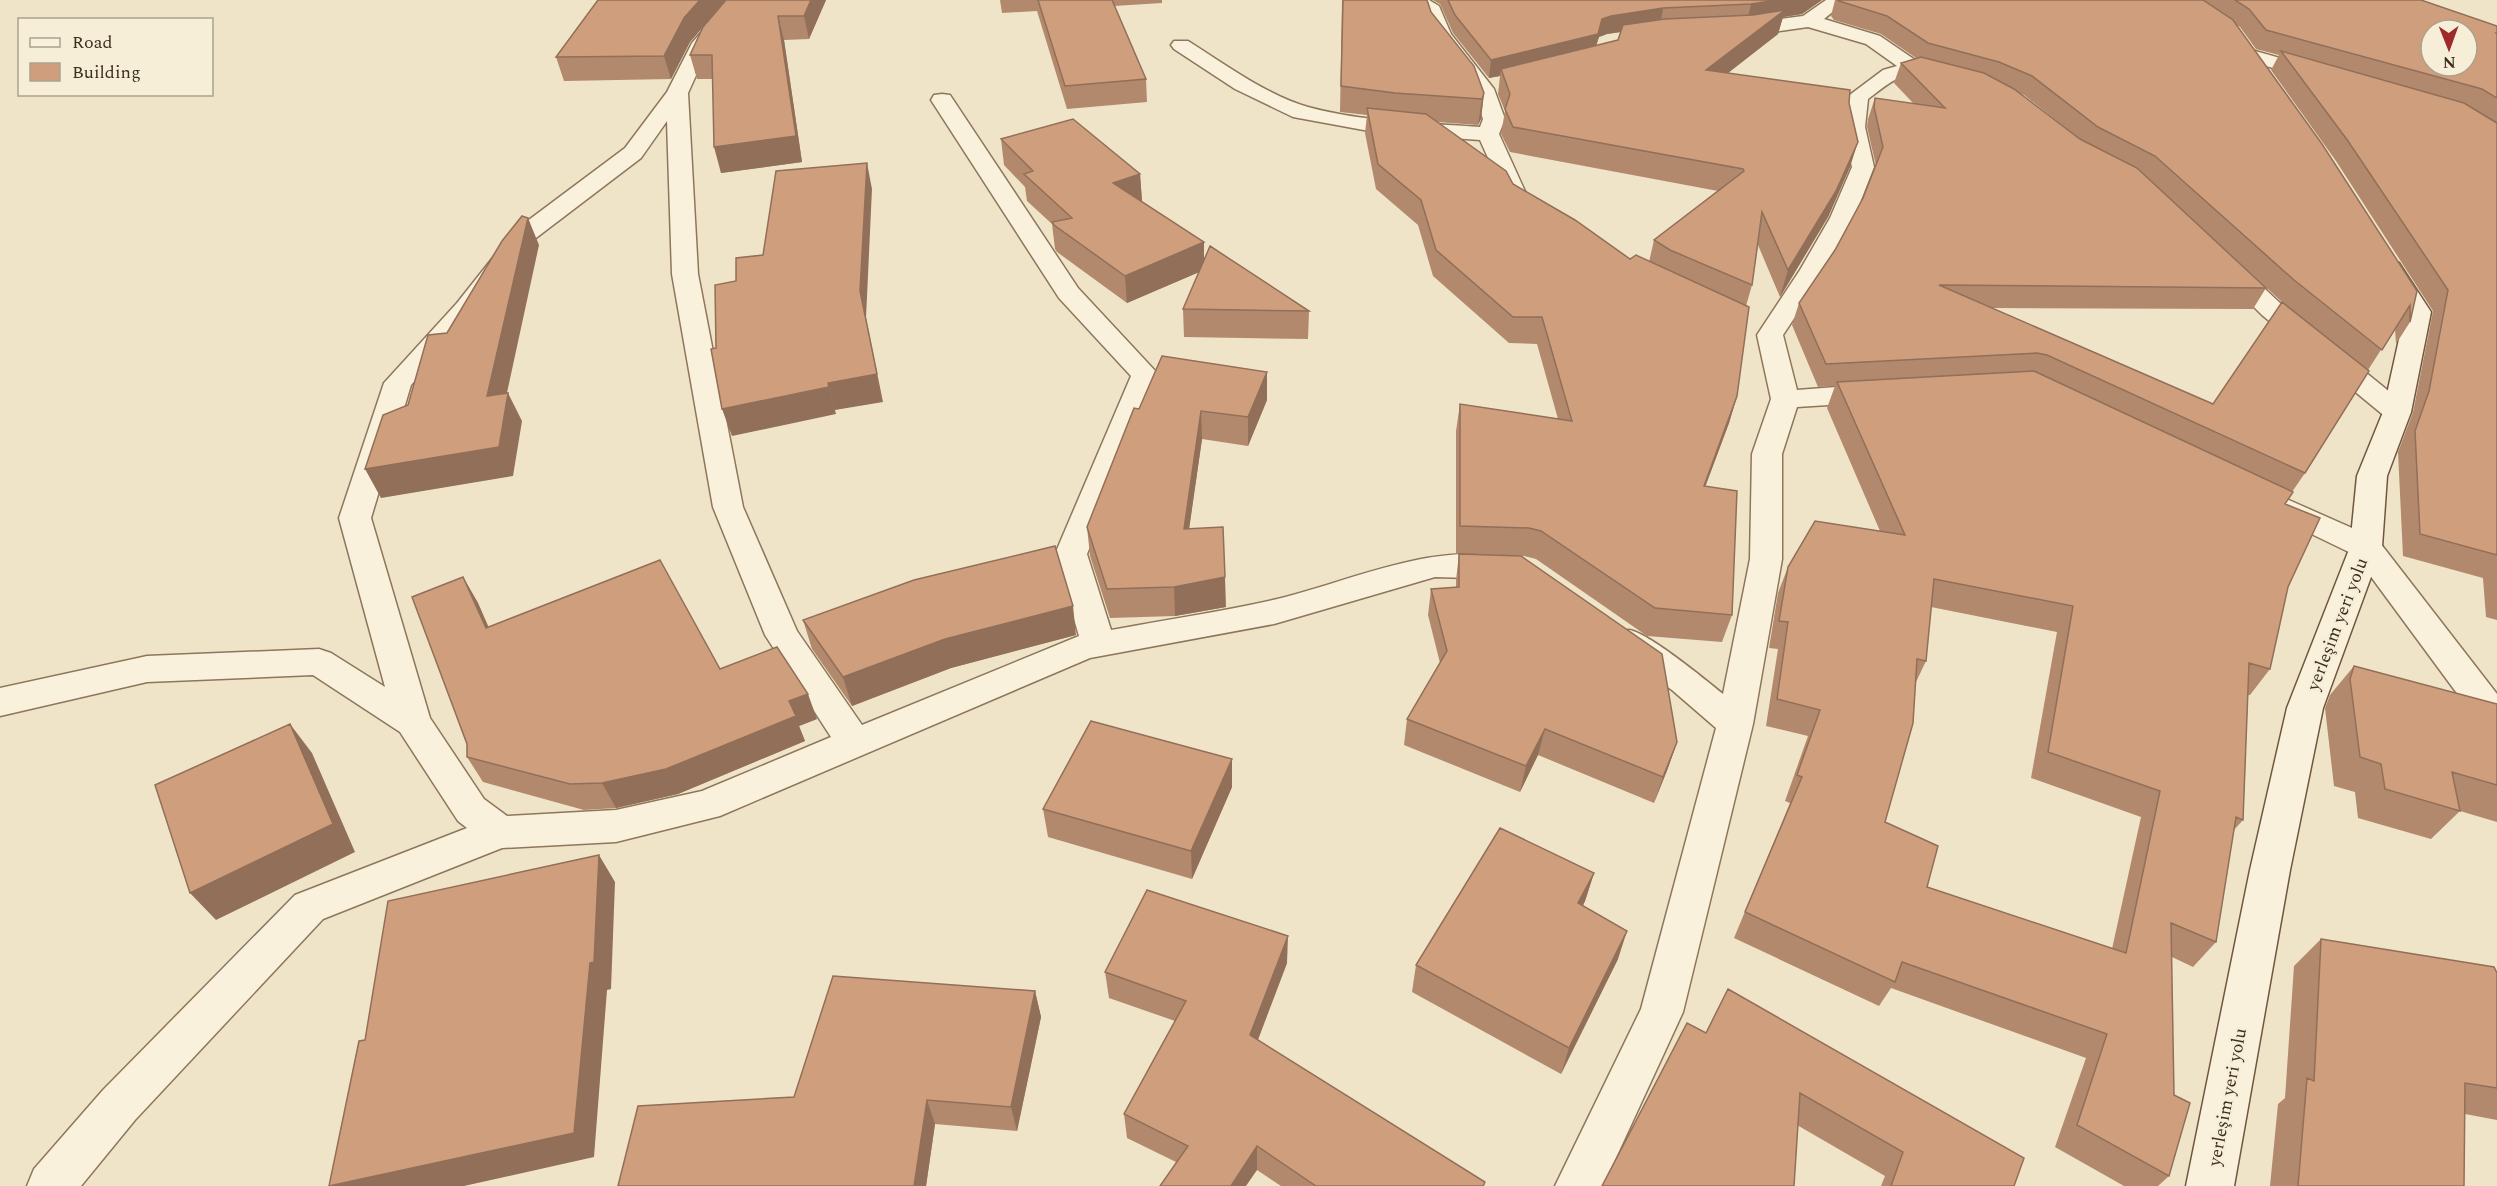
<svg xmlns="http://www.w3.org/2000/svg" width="2497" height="1186" font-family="Spectral,serif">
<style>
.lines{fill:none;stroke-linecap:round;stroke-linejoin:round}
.street-casing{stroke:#8d765c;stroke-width:3}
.secondary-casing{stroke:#6f573f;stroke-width:3}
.street{fill:#faf1dc;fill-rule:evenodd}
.secondary{fill:#faf1dc;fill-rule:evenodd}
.wall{fill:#b2896c;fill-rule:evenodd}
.shaded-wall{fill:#916f58}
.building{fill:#cf9f7d;stroke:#916f58;stroke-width:1.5;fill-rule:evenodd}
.labels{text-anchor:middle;stroke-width:5;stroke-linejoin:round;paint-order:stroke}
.street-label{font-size:18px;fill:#3d2e20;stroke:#f7eed8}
</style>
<rect width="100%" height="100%" fill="#f0e4c8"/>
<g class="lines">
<defs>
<path id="street" d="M729,0H748L708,49L688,93L698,274L743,507L797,631L862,725L1079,636L1055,554L1131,376L1059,298L931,100L934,95L942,94L950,95L1078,288L1159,375L1087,554L1111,630C1165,620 1220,612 1273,600C1348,583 1438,538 1514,560L1519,568L1514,576L1503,579L1435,577L1274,624L1090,658L720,816L616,842L502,848L323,919L135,1120L81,1186H27L34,1169L103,1090L295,895L467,828L458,821L400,732L313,675L147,682L0,716V688L147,656L319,649L331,653L385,687L339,518L384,383L457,303L514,231L625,148L667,92L692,43ZM667,121L672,274L713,507L765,635L831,737L702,791L616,810L507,816L484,799L430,718L371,518L411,385L475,315L532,241L641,158Z
M1407,0H1429L1439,6L1451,34L1494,89L1505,119L1499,134L1528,198L1539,207L1535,212L1527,214L1510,207L1480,140L1380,133L1293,117L1235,89L1174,49L1171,45L1174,41H1188C1223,63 1268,96 1308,107C1363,122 1423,123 1480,127L1483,119L1473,90L1431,35L1423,13Z
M1826,0H1847L1824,19L1880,36L1921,64L1948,71L1951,75L1948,79C1936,82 1927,75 1915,75C1898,73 1881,90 1868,99L1865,127L1874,167L1854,218L1826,270L1783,335L1797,390L1876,384L1886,387L1890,393L1886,399L1876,402L1797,407L1782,454V559L1753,724L1683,1012L1603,1186H1555L1641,1009L1716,728L1672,690L1615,651L1610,642L1615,633C1619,632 1624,630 1629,630C1647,632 1706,680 1723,694L1750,559L1752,454L1771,399L1757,335L1800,270L1830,218L1852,167L1843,127L1847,97L1883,70L1897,66L1866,44L1808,27L1736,37L1729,35L1726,31L1729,27L1736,25L1803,16Z
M2248,49L2326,71L2329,75L2326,79L2319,81L2241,59L2238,55L2241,51Z
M2227,259L2236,262L2280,303L2407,406L2411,412L2407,418L2397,421L2387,418L2262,315L2214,267L2218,262Z
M2275,494L2377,539L2497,694V734L2484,730L2355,555L2264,511L2260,504L2264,497Z"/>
<path id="secondary" d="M2390,260L2399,263L2431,312L2411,412L2387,476L2382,547L2323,708L2290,870L2234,1186H2186L2250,870L2287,708L2350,547L2357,476L2383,412L2405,312L2377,268L2381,263Z"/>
</defs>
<use href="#street" class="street-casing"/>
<use href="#secondary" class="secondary-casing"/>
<use href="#street" class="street"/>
<use href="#secondary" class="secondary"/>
</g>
<path class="wall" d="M598,0H826L809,39L784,40L802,162L721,173L713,79H697L690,55L723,4L690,42L671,79L564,81L556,57Z
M1000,0H1162V3L1114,6L1146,79L1147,102L1067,109L1037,11L1002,13Z
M1342,0H1427L1431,12L1484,93L1481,119L1478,125L1437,122L1513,184L1630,259L1649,262L1654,240L1718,191L1510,152L1501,134L1505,111L1498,94L1500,76L1489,78L1453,33L1440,4L1433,0H1822L1802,14L1783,17L1778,34L1728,73L1849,103L1850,167L1828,217L1780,297L1758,245L1752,285L1746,306L1737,396L1729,423L1705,487L1732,615L1722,642L1647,636L1536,559L1524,556L1456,553V431L1460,404L1558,419L1537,344L1509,343L1433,276L1418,225L1376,189L1365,133L1367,115L1340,112ZM1621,32L1618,40L1596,46L1599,37L1607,34Z
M1835,0H2421L2497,26V620L2486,617L2483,578L2403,556L2398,452L2413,412L2433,311L2336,161L2271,70L2279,55L2256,49L2240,27L2235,24L2417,291L2410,322L2396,344L2395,328L2368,370L2305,473L2292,492L2285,504L2288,587L2270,669L2250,695H2248L2243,820L2234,830L2216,942L2193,967L2172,957L2169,1176L2158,1186H2124L2055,1147L2086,1058L1891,988L1879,1006L1734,938L1790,803L1785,801L1808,736L1766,726L1778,649L1769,648L1778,593L1788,567L1880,531L1827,408L1835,386L1818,387L1792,325L1799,303L1835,250L1863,198L1876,166L1867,127L1868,119L1875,98L1914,104L1894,83L1901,63L1916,58L1881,34L1834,20L1831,16ZM2019,93L2024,95L2081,140ZM2144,175L2282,302L2213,404L1991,308L2253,309L2266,288ZM1931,607L2057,632L2031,778L2141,817L2112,949L1927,887L1885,822L1916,682L1926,661Z
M1001,139L1140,174L1142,201H1141L1204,260L1309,311L1308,339L1184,337L1183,309L1199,272L1127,303L1057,252L1055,249L1052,224L1027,201L1025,187L1004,165Z
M1267,400L1248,446L1202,439L1189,528L1226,607L1175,616L1110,618L1090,556L1087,527L1139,409Z
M1459,554L1677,742L1668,768L1654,803L1538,755L1520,792L1404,745L1407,719L1440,663L1428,615L1431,589L1456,588V580Z
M463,577L478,603L488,627L720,669L817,719L799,726L805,741L678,794L616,808L584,810L483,782L467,757Z
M803,620L1076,635L951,668L852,706L812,649Z
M2354,666L2497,704V822L2460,811L2431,839L2358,818L2355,792L2334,786L2325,708L2330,695Z
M1232,759V787L1192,879L1048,837L1043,809Z
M1594,873L1585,901L1583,906L1618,959L1561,1074L1412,992L1416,965Z
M2321,939L2497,973V1120L2465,1114L2464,1186H2270L2278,1104L2285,1098L2294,966Z
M1287,963L1258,1040L1485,1182L1484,1186H1281L1257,1170L1176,1162L1127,1138L1124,1114L1175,1021L1109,998L1105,972Z
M1035,991L1041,1017L1017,1131L935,1124L926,1186H618L794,1097Z
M1706,1033L2014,1186H1881L1885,1176L1797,1125Z"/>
<path class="shaded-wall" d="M700,0H726L690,42L671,79L664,56L684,18Z
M811,0H826L809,39L804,16Z
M1777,0H1822L1802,14L1783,17L1778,34L1701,94L1706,70L1747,22L1751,4Z
M1663,8L1660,26L1607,34L1599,37L1594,52L1501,69L1500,76L1489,78L1491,60L1611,16Z
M778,16L784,40L802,162L721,173L714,147Z
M1484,93L1481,119L1478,125L1482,99Z
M1858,142L1850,167L1828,217L1780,297L1788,270Z
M867,163L872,189L866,318L883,402L835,410L828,383L860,291Z
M1140,174L1142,201L1115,210L1113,183Z
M528,218L539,245L500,425L487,396Z
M1204,242V270L1127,303L1125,276Z
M1267,372V400L1248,446V417Z
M829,387L836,414L732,436L722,409Z
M508,393L522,421L513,476L381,498L365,469Z
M1737,396L1729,423L1695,514L1704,486Z
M1201,411L1202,439L1185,558L1184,529Z
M463,577L478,603L500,653L486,628Z
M1225,577L1226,607L1175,616L1174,587Z
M1073,606L1076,635L951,668L852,706L843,677L945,639Z
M808,694L817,719L799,726L805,741L678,794L616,808L602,783L789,701Z
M290,724L312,753L355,852L216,920L190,893Z
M1545,729L1538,755L1520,792L1526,766Z
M1677,742L1668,768L1654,803L1663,777Z
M1232,759V787L1192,879L1191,851Z
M599,855L615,882L611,989L607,990L594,1157L464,1186H331Z
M1594,873L1585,901L1570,931L1578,903Z
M1627,931L1618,959L1561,1074L1569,1048Z
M1288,936L1287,963L1250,1060V1035Z
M1035,991L1041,1017L1017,1131L1011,1107Z
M927,1100L935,1124L926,1186H914Z
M1257,1146V1170L1246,1186H1231Z"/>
<path class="building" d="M598,0H700L684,18L664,56L556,57Z
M726,0H811L804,16H778L796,136L714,147L712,55H690L703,27Z
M1038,0H1112L1146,79L1065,86Z
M1343,0H1427L1431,12L1474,66L1484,93L1482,99L1395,93L1341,86Z
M1448,0H1777L1751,4L1663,8L1611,16L1602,19L1598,34L1491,60L1455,15Z
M1837,0H2203L2233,20L2322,144L2417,291L2410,322V305L2382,350L2294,280L2155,156L2098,127L2032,76L1999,62L1928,43L1887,16L1839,1Z
M2235,0H2421L2497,26V33H2496L2497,34V98L2482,89L2266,30L2249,9ZM2431,30H2467V66H2431Z
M1785,10L1706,70L1850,90L1849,103L1858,142L1836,191L1788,270L1762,212L1752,285L1670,250L1654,240L1744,171L1743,169L1513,127L1505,109L1510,94L1501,69L1618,40L1623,25L1665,19L1753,15Z
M2281,51L2464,103L2497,123V555L2420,534L2415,431L2429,391L2448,290L2348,141Z
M1921,57L1984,73L2014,89L2080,139L2137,168L2266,288L1939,285L2213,404L2282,302L2369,371L2305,473L2047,355L2037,353L1826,364L1799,303L1835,250L1863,198L1883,147L1874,107L1875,98L1945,108L1901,63Z
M1367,108L1426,114L1506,171L1513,184L1575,220L1630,259L1636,255L1749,307L1737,396L1704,486L1737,491L1732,615L1655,608L1541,531L1529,528L1460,526V404L1572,421L1542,317H1513L1436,250L1421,200L1378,164Z
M1073,119L1140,174L1113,183L1204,242L1125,276L1054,225L1052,222L1072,218L1024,174L1033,171L1001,139Z
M867,163L860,291L877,374L828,383L829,387L722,409L711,349L716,348L715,285L736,281V258L763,255L776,171Z
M522,216L528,218L487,396L508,393L499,447L365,469L383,415L408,405L428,335L447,333L502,241Z
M1210,246L1309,311L1183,309Z
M1162,356L1267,372L1248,417L1201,411L1184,529L1223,527L1225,577L1174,587L1107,589L1087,527L1134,408L1139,409Z
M2034,371L2293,492L2285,504L2320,518L2288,587L2270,669L2249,663L2243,820L2236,817L2216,942L2171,923L2174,1095L2190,1103L2169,1176L2077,1125L2107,1034L1902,962L1895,982L1745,912L1802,777L1797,775L1820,710L1777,699L1788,622L1779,621L1788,567L1815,521L1905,535L1837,382ZM1934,579L2073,606L2048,752L2160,791L2126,953L1927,887L1938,846L1885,822L1913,723L1917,659L1926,661Z
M1055,546L1073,606L945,639L843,677L803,620L914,580Z
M1459,554L1521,556L1662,654L1677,742L1663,777L1545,729L1526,766L1407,719L1447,651L1431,589L1459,587Z
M660,560L720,669L777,647L808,694L789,701L796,716L666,769L602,783L570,784L467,757V744L412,597L463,577L486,628Z
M2354,666L2497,704V785L2452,772L2460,811L2385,789L2381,764L2360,757L2350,679Z
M1091,721L1232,759L1191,851L1043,809Z
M290,724L333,824L190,893L155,785Z
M1500,828L1594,873L1578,903L1627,931L1569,1048L1416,965Z
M599,855L594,962L590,963L574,1133L329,1186L359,1041L365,1040L388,901Z
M1147,890L1288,936L1250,1035L1485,1182L1483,1186H1316L1257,1146L1231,1186H1160L1188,1146L1124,1114L1186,1001L1105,972Z
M2321,939L2494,967L2497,973V1088L2465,1083L2464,1186H2298L2307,1078L2314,1081Z
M833,976L1035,991L1011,1107L927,1100L914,1186H618L638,1106L794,1097Z
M1728,989L2024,1158L2014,1186H1891L1903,1152L1800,1093L1794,1186H1602L1687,1023L1706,1033Z"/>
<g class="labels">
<g class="street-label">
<text transform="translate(2337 624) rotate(-69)" y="6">yerleşim yeri yolu</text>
<text transform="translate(2227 1097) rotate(-79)" y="6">yerleşim yeri yolu</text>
</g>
</g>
<rect x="18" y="18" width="195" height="78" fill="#f7eed8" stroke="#ada18e" stroke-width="1.5"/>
<rect x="30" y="38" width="30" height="9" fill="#faf1dc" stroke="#ada18e" stroke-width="1.5"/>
<text x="72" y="48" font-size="18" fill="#3d2e20">Road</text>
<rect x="30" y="63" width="30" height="18" fill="#cf9f7d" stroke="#ada18e" stroke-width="1.5"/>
<text x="72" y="78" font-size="18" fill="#3d2e20">Building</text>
<g transform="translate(2449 48) rotate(179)"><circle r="28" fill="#f7eed8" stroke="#ada18e" stroke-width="1.5"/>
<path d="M0-4.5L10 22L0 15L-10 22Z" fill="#9e2a2b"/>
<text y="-9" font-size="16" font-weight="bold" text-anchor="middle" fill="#3d2e20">N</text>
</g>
</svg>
